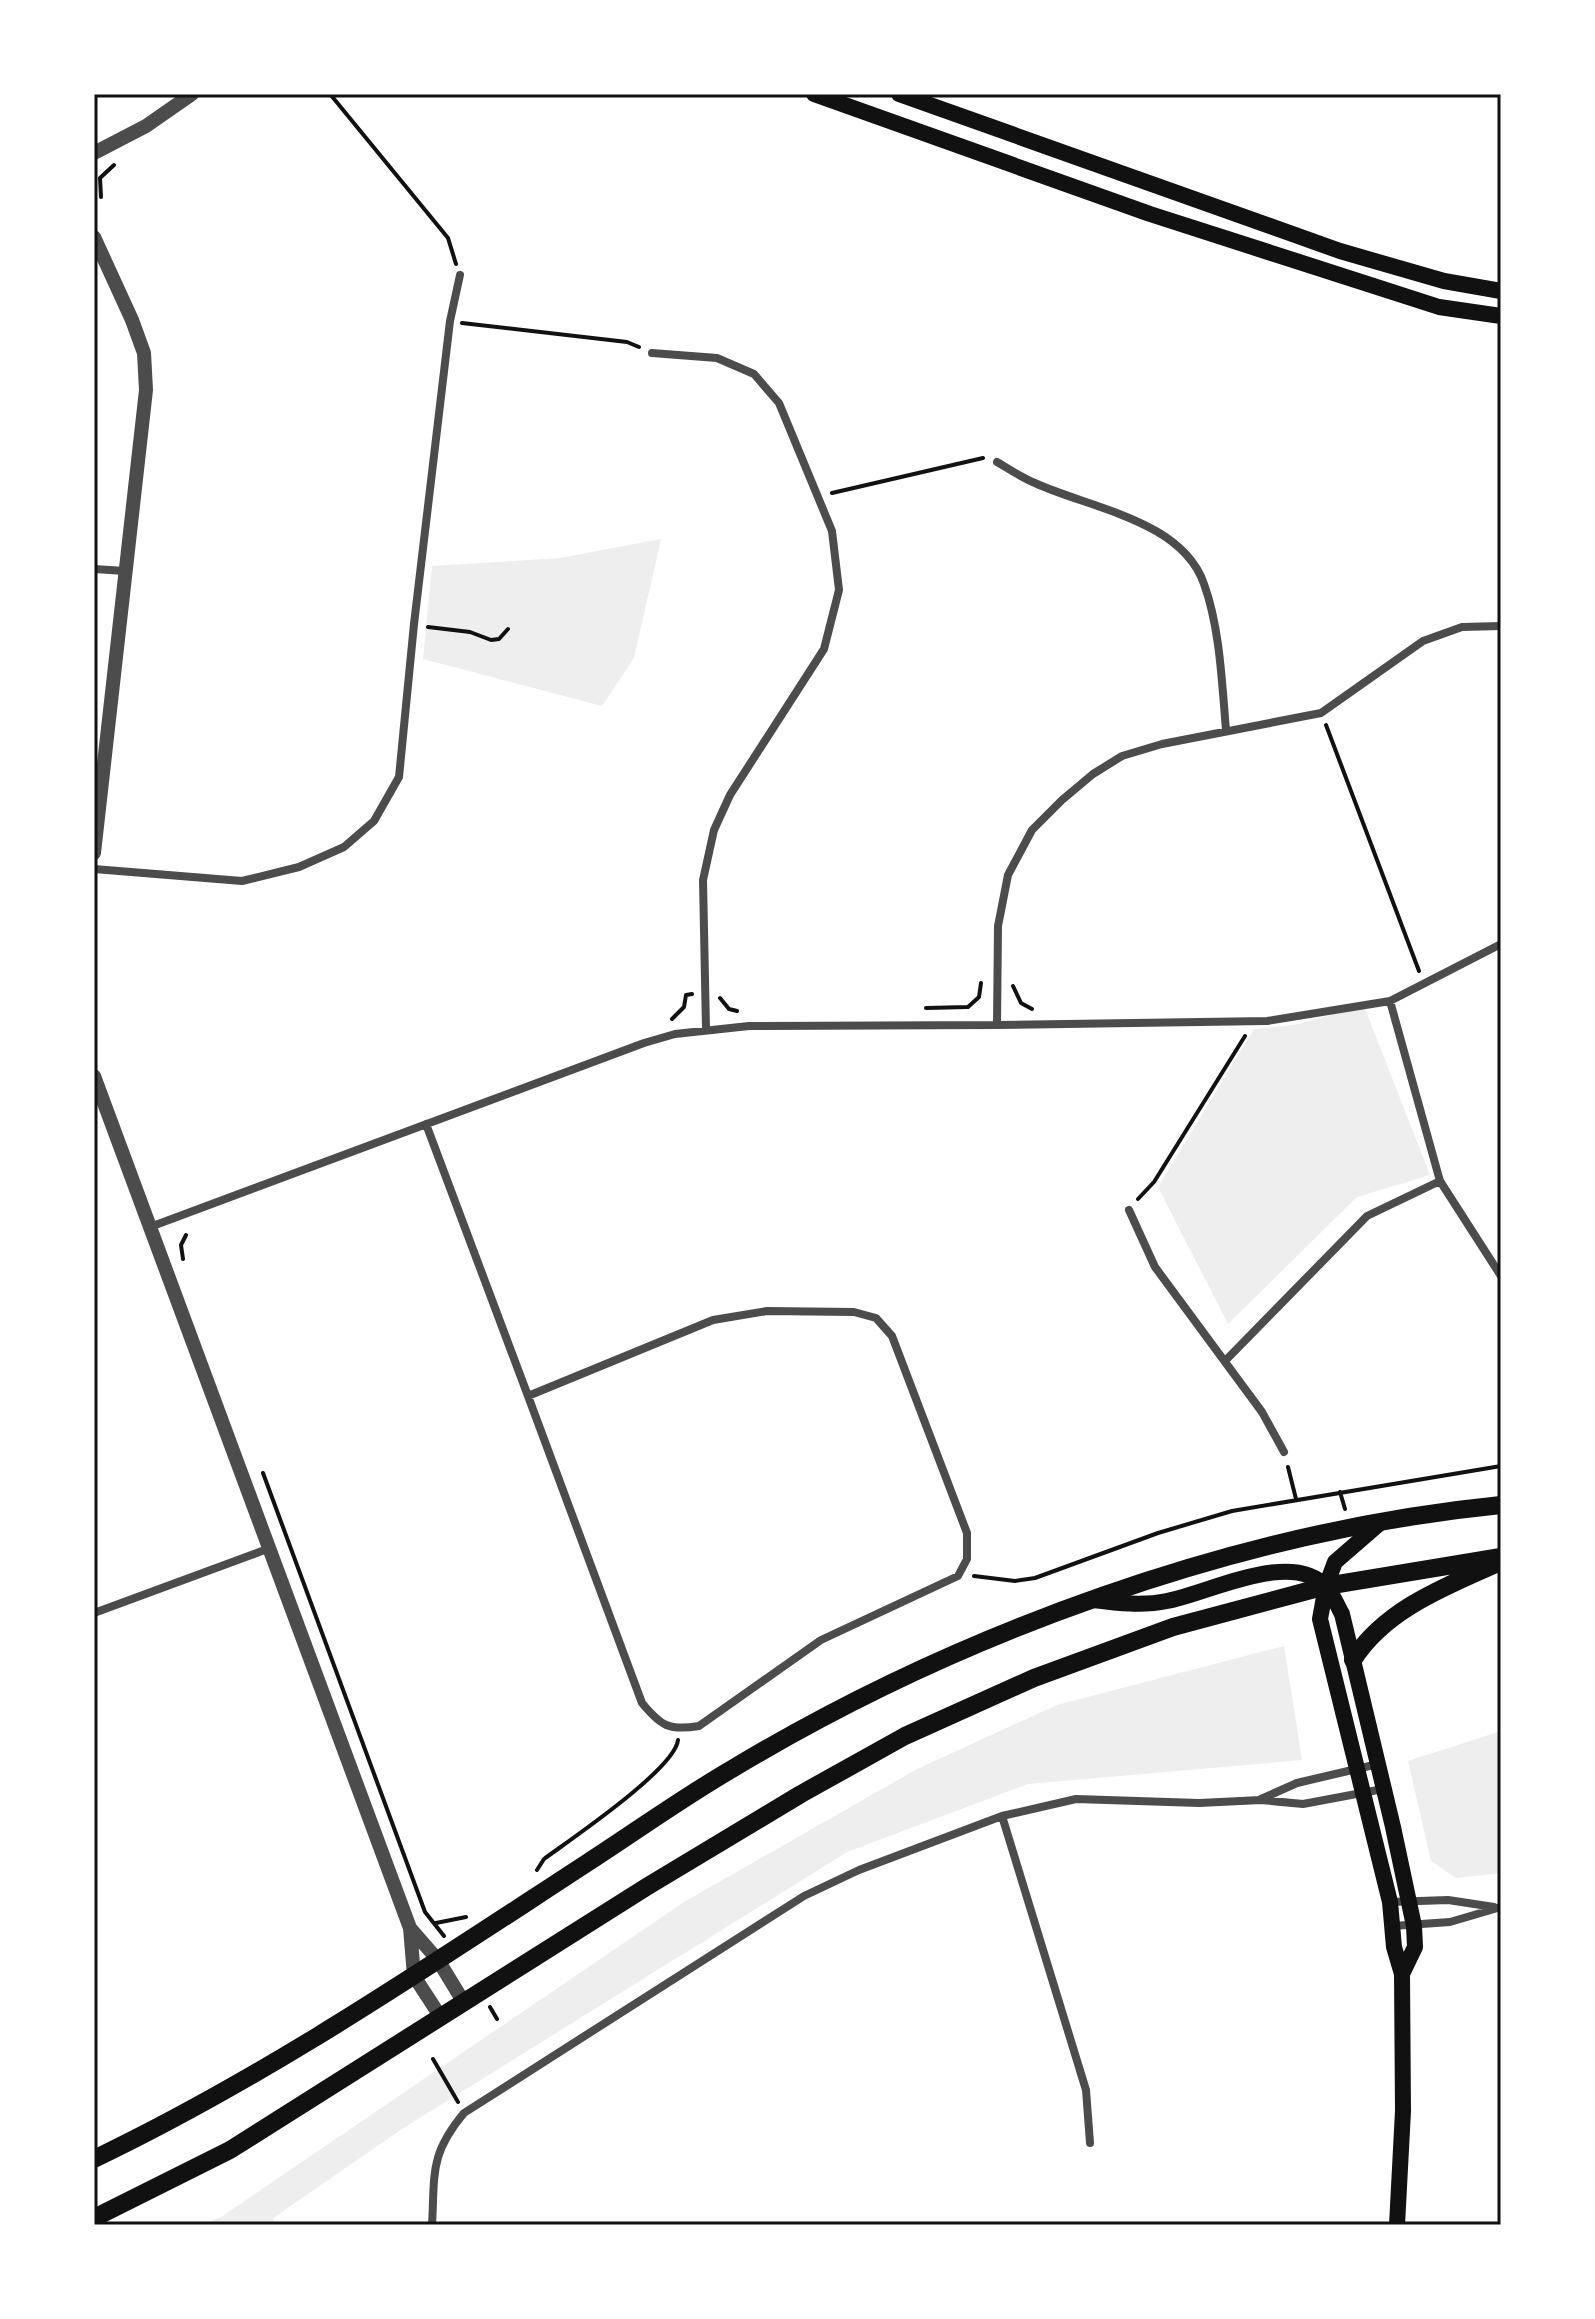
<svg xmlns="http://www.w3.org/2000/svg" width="1595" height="2319" font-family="'Titillium Web',sans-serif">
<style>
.green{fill:#eee}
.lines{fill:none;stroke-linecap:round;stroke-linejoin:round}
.path{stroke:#111;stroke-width:4}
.minor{stroke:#4c4c4c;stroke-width:8}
.tertiary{stroke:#4c4c4c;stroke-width:14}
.secondary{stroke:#111;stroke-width:16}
.trunk{stroke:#111;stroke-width:18}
.neatline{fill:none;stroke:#111;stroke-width:3}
</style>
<rect width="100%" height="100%" fill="#fff"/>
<path class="green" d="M661,539L634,658L602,706L423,659L432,566L560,558Z
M1364,1006L1430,1175L1357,1197L1228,1324L1158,1187L1254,1029L1294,1025Z
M1284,1646L1302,1760L1028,1784L847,1852L405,2127L273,2218L274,2225H202L221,2217L684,1902L917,1769L1057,1705Z
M1501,1731V1873L1456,1878L1431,1861L1408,1761Z"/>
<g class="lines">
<path class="path" d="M330,94L448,238L456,264
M101,197L100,178L114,165
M462,323L627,342L639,347
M832,493L983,458
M428,627L470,632L491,640L499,639L508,629
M1326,725L1419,971
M1013,986L1021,1003L1032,1009
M720,998L729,1009L737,1011
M926,1008L968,1007L979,997L981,983
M672,1019L684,1007L686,995L692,994
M1138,1199L1154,1182L1245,1036
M183,1259L181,1245L186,1235
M1288,1467L1296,1499
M263,1473L425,1912L444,1936
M1340,1492L1345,1509
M974,1576L1015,1581L1035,1578L1158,1533L1232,1511L1501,1466
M537,1870L544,1859C571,1839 675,1769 678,1740
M436,1923L466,1917
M490,2007L497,2019
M433,2059L458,2102"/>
<path class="minor" d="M652,353L717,358L754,374L779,403L832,531L839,590L824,649L730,795L714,830L703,880L706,1029
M997,462C1009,469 1022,478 1035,483C1089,508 1182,520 1204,584C1220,628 1222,684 1226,730
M94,569L125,571
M94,869L242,881L299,867L344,847L374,821L399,777L414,624L450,321L460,275
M1390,1001L1440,1181L1501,1276
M997,1025L998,926L1008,875L1032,830L1062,800L1093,774L1122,756L1162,744L1321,713L1423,641L1462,627L1501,626
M426,1124L528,1396L713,1320L767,1311L854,1312L876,1318L892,1336L967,1533V1559L958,1576L821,1640L699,1726C669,1731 661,1726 642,1703L528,1396
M1129,1210L1155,1267L1262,1412L1284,1452
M150,1227L644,1043L675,1034L749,1026L997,1025L1267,1021L1390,1001L1501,944
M1226,1360L1367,1216L1440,1181
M94,1613L270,1548
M1261,1799L1297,1783L1378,1764
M1002,1816L1086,2090L1090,2143
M1390,1902L1448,1900L1494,1907
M1393,1926L1450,1922L1501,1907
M432,2225C435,2174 429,2155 464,2113L804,1896L859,1870L1002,1816L1076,1799L1199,1803L1261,1800L1303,1804L1383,1789"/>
<path class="tertiary" d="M94,153L146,126L192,94
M94,237L132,320L144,353L146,390L94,853
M94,1076L410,1928L414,1976L440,2016
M410,1928L438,1960L463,2001"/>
<path class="secondary" d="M814,94L1150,214L1439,307L1501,316
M899,94L1340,251L1444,281L1501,291
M1380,1523L1335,1562L1326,1586L1320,1619L1390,1902L1394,1947L1402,1974L1403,2111L1397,2225
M1093,1600C1117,1603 1143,1606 1167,1601C1209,1593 1292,1549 1326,1587C1333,1594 1337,1605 1342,1614L1393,1827L1414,1926L1415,1947L1402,1974"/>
<path class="trunk" d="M1353,1660C1384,1610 1446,1586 1498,1563
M94,2159C267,2076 426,1968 587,1863C635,1832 682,1798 732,1769C958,1633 1238,1531 1501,1505
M94,2218L230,2150L648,1886L801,1794L905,1736L1034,1678L1173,1627L1326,1586L1501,1557"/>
</g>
<rect width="1595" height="2319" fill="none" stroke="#ffffff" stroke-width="192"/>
<rect x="96" y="96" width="1403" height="2127" class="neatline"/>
</svg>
